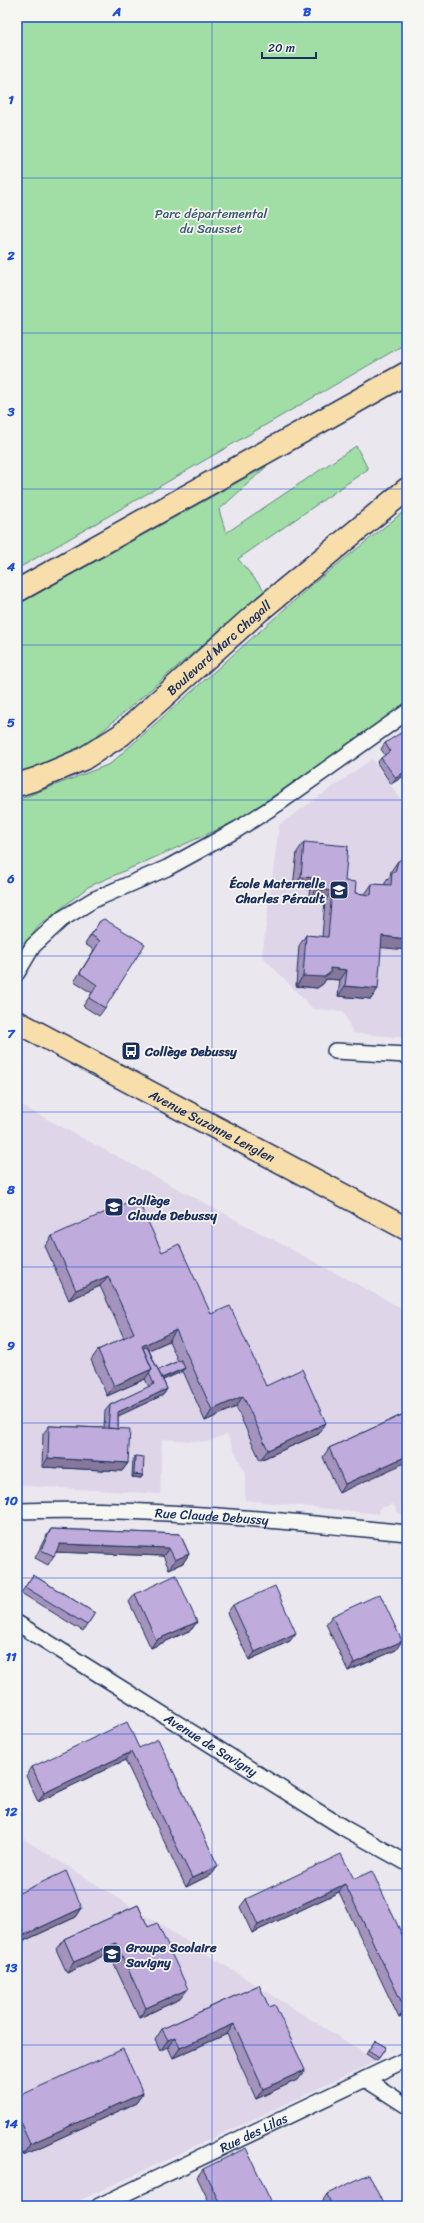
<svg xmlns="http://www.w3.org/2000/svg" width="424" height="2223" font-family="Sriracha,sans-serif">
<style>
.built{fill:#ded5e9}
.green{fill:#a1dea5;stroke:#5e8682}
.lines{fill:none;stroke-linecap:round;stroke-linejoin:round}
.minor-casing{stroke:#1b2f5e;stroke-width:18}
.primary-casing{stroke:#1b2f5e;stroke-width:25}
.trunk-casing{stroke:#1b2f5e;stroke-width:25}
.minor{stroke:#f6f6f2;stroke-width:15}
.primary{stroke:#f8deab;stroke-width:22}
.trunk{stroke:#f8deab;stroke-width:22}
.wall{fill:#a494bd;stroke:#1b2f5e;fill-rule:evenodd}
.shaded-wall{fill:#86789a;stroke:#1b2f5e}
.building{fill:#bfacdc;stroke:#1b2f5e}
.grid{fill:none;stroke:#1d4ed8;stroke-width:1;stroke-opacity:0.55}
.labels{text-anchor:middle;stroke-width:3.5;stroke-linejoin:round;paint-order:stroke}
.park-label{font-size:13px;fill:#3c5b70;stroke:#f6f6f2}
.street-label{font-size:13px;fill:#1b2f5e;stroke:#f6f6f2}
.poi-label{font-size:13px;font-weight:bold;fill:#1b2f5e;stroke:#f6f6f2;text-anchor:start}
.neatline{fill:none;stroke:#1d4ed8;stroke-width:1.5}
.grid-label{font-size:13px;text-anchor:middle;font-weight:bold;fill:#1d4ed8}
</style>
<rect width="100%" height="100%" fill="#ebe7ee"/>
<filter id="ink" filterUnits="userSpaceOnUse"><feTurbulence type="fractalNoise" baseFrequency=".025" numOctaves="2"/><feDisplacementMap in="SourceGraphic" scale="8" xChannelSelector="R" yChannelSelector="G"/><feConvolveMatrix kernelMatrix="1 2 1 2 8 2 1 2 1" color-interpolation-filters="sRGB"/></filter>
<g filter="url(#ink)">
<path class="built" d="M372,759L407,808V1038L353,1033L343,1011L313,1009L262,956L279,825Z
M17,1103L407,1311V1516L397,1512L393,1504L378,1509L379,1514L245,1500V1473L227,1434L207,1442L162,1439L160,1494L28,1486L17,1483Z
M24,1839L377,2061L68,2206H17V1847Z"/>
<path class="green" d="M17,17H407V343L17,569Z
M356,446L368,469L238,559L265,591L85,746L17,774V605L267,466L219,510L226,533Z
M407,509V704L237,821L88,887L39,926L17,955V800L110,764L313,584Z"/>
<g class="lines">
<defs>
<g id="minor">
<path d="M17,973L33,946L62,919L93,900L167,868L238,829L279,803L407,712"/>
<path d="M335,1051L407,1055"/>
<path id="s1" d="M17,1511C148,1507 277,1520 407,1533"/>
<path id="s2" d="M17,1623L344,1828L407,1863"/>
<path d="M365,2079L407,2106"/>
<path id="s3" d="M99,2206L407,2059"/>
</g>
<g id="primary">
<path id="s4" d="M17,1022L407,1229"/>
</g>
<g id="trunk">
<path d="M17,591L407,373"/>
<path id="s5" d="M17,785L36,779L83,759L121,735L259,611L407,489"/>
</g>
</defs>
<use href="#minor" class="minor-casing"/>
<use href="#primary" class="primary-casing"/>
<use href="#trunk" class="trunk-casing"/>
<use href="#minor" class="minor"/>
<use href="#primary" class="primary"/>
<use href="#trunk" class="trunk"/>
</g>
<path class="wall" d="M407,733V774L391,784L377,763L381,758L385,755L381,749L385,743Z
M304,842L345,881L355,893L365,894L372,884L385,885V883L390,876L391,871L398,861L381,947L371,999L338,996L340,980L326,979L323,984L317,988L296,986L299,946L306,935L322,937L325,901L308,900L310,889L293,887L297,852Z
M100,921L105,1008L99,1016L83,1006L92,993L74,982L94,950L85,944Z
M52,1236L162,1252L266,1386L319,1434L260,1460L236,1407L205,1421L183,1371L163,1380L167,1389L163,1395L118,1416V1429L128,1463L122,1471L42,1467L43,1434L49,1426L104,1428L105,1411L110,1405L149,1387L145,1379L107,1396L91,1360L98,1350L124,1338L100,1286L69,1300L45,1246ZM169,1341L178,1361L158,1370L149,1350Z
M404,1414L339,1493L323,1457L329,1448Z
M135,1456L143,1475L141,1478L132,1477L133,1459Z
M51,1529L180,1534L189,1554L183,1563L169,1569L163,1556L56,1552L48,1565L35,1558L45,1538Z
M33,1575L95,1613L83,1631L21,1593Z
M135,1594L197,1622L191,1630L151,1648L129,1602Z
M233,1605L290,1641L249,1660L227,1613Z
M332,1616L396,1650L348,1671L326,1624Z
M139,1748L218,1866L212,1874L186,1887L125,1760L38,1802L26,1776L32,1767Z
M354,1879L407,1945V2014L399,2018L339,1892L252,1933L240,1907L246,1899Z
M17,1894L82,1908L76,1917L17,1944Z
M138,1905L180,1999L139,2018L109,1953L67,1973L56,1949L64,1939Z
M259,1985L297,2080L256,2099L227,2034L173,2058L168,2047L160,2051L155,2040L162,2029Z
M375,2041L386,2047L377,2061L366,2054Z
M17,2092L19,2096L143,2093L136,2103L23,2155L17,2141Z
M203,2169L273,2206H211L197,2177Z
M327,2194L384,2206H323L321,2203Z"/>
<path class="shaded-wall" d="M407,770V774L391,784L396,778Z
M301,877L317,878L310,889L293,887Z
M316,889L332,891L325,901L308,900Z
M382,936L407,939V950L375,947Z
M330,968L347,970L340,980L326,979L323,984L317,988L296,986L303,976Z
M345,986L378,989L371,999L338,996Z
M108,1276L100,1286L69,1300L76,1290Z
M176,1330L169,1341L140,1354L142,1346Z
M185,1368L183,1371L157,1383L159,1380Z
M152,1369L145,1379L107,1396L114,1386Z
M167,1389L163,1395L114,1418L118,1412Z
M243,1396L236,1407L205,1421L212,1410Z
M326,1423L319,1434L260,1460L268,1450Z
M407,1456V1462L339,1493L345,1484Z
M48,1458L128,1463L122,1471L42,1467Z
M134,1474L143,1475L141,1478L132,1477Z
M60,1544L169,1548L163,1556L54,1552Z
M189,1554L183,1563L169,1569L175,1560Z
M197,1622L191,1630L151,1648L156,1640Z
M296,1633L290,1641L249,1660L255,1652Z
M402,1641L396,1650L348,1671L354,1663Z
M131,1752L125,1760L38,1802L44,1793Z
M218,1866L212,1874L186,1887L192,1878Z
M345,1884L339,1892L252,1933L258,1925Z
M82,1908L76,1917L17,1944V1943L22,1936Z
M116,1943L109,1953L67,1973L74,1962Z
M188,1989L180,1999L139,2018L146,2008Z
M405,2009H407V2014L399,2018Z
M234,2024L227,2034L173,2058L180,2048Z
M175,2037L168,2047L160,2051L168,2040Z
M305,2070L297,2080L256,2099L263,2089Z
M143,2093L136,2103L23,2155L30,2144Z"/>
<path class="building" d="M405,730L407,733V770L396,778L381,758L390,751L385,743Z
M304,842L348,846L345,881L356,882L355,893L371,895L372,884L391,885L392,872H395L398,861L404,858H407V939L382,936L378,989L345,986L347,970L330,968V973L324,977L303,976L306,935L328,937L332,891L316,889L317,878L301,877Z
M104,919L145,944L105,1008L89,998L97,985L80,973L100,941L91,935L100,921Z
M137,1198L162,1252L179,1244L211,1314L230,1306L266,1386L302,1369L326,1423L268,1450L243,1396L212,1410L176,1330L142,1346L152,1369L114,1386L98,1350L134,1333L108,1276L76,1290L52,1236Z
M147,1347L167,1389L118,1412V1429L108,1428L110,1405L154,1384L149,1373L152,1369L143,1348Z
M181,1360L185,1368L162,1378L158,1370Z
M404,1414L407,1420V1456L345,1484L329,1448Z
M49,1426L130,1429L128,1463L48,1458Z
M135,1456L144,1457L143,1475L134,1474Z
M51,1529L180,1534L189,1554L175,1560L169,1548L60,1544L54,1556L41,1550Z
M33,1575L95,1613L87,1625L25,1587Z
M176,1575L197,1622L156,1640L135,1594Z
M275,1586L296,1633L255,1652L233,1605Z
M380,1594L402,1641L354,1663L332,1616Z
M127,1722L139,1748L158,1739L218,1866L192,1878L131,1752L44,1793L32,1767Z
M341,1854L354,1879L372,1871L407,1945V2009H405L345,1884L258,1925L246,1899Z
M66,1871L82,1908L22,1936L17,1925V1894Z
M138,1905L148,1927L157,1923L188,1989L146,2008L116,1943L74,1962L64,1939Z
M259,1985L269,2007L275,2005L305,2070L263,2089L234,2024L180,2048L175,2037L168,2040L162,2029Z
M375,2041L386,2047L379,2058L368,2051Z
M123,2049L143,2093L30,2144L17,2115V2092L19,2096Z
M246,2148L273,2206H221L203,2169Z
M369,2174L384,2206H332L327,2194Z"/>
</g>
<path class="grid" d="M212,17V2206M17,178H407M17,333H407M17,489H407M17,645H407M17,800H407M17,956H407M17,1112H407M17,1267H407M17,1423H407M17,1578H407M17,1734H407M17,1890H407M17,2045H407"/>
<defs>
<symbol id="school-square" viewBox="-11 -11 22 22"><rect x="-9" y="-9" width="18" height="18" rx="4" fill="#1b2f5e" stroke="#f6f6f2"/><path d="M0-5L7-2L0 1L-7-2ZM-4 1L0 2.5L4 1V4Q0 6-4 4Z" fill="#fff"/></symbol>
<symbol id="bus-square" viewBox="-11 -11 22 22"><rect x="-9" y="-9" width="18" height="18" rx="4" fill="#1b2f5e" stroke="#f6f6f2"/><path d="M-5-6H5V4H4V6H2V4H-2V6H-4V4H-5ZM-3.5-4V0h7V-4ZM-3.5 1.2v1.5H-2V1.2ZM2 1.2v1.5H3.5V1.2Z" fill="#fff"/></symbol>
</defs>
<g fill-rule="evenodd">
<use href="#school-square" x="328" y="879" width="22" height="22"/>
<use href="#bus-square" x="120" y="1040" width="22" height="22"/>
<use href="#school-square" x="103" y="1196" width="22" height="22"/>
<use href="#school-square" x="101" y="1943" width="22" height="22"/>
</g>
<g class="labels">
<g class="park-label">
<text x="211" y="218">Parc départemental<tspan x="211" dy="15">du Sausset</tspan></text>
</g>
<g class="street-label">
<text dy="5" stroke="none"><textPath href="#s5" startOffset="247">Boulevard Marc Chagall</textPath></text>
<text dy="5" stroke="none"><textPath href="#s4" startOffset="221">Avenue Suzanne Lenglen</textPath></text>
<text dy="5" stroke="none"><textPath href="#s1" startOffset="195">Rue Claude Debussy</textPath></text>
<text dy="5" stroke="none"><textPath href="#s2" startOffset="229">Avenue de Savigny</textPath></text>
<text dy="5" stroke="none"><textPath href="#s3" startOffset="171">Rue des Lilas</textPath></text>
</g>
<g class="poi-label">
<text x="325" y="888" text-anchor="end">École Maternelle<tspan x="325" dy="15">Charles Pérault</tspan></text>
<text x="145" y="1056">Collège Debussy</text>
<text x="128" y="1205">Collège<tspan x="128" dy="15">Claude Debussy</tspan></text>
<text x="126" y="1952">Groupe Scolaire<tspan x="126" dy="15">Savigny</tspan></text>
</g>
</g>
<rect width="424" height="2223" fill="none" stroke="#f6f6f2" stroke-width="44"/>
<path d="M262 52v6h54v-6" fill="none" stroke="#1b2f5e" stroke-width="2"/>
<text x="268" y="52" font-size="12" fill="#1b2f5e" stroke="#f6f6f2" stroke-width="3" paint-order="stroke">20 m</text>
<rect x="22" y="22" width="380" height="2179" class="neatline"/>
<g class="grid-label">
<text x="117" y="16">A</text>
<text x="307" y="16">B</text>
<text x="11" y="104">1</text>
<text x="11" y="260">2</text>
<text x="11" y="416">3</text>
<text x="11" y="571">4</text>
<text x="11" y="727">5</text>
<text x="11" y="883">6</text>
<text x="11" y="1038">7</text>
<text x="11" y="1194">8</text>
<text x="11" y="1350">9</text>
<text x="11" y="1505">10</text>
<text x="11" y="1661">11</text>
<text x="11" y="1816">12</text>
<text x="11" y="1972">13</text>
<text x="11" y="2128">14</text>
</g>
</svg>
